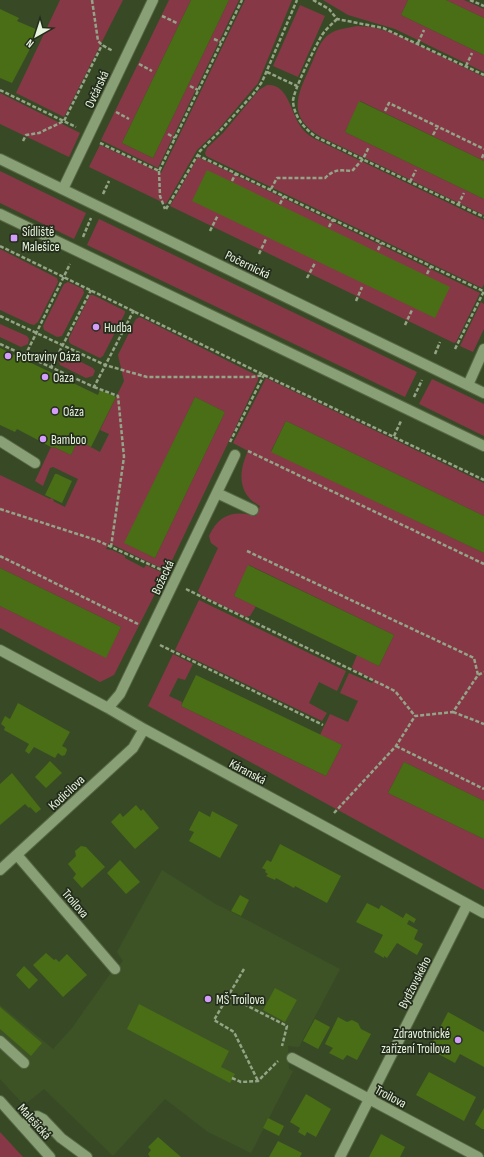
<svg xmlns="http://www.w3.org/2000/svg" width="484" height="1157" font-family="'Sofia Sans Condensed',sans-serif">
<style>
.built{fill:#3d5326}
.green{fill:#863847;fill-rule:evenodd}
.building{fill:#496e16}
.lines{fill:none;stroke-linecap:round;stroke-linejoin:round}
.minor-casing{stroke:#576745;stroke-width:12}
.path{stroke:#94a486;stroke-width:2.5;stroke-dasharray:4 2;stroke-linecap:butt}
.minor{stroke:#899f75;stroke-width:10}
.poi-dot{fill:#d49cfb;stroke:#242d1c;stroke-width:1.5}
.labels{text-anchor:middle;stroke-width:3.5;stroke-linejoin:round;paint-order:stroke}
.street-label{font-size:13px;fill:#e7f4dd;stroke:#242d1c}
.poi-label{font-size:13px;fill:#e7f4dd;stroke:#242d1c;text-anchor:start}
</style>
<rect width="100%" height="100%" fill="#384a25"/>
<path class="built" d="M162,870L217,905L222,907L340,969L299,1047L288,1046L289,1069L293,1071L251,1153L208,1132L165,1099L113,1156L44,1089L24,1105L0,1079V1005L53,1049L72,1028L110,974L123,961L117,952Z"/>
<path class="green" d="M60,0H123L64,117L16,93Z
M169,0H191L122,143L153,158L229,0H239L158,168L101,140Z
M245,0H292L258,83L218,130L197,150L166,204L89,167L100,145L161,173Z
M323,0H408L401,15L484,55V72L395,29L348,15Z
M446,0H464L484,9V18Z
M300,5L325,16L298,77L273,66Z
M357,26L372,27L393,33L484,77V161L360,101L345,132L484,199V215L321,137C286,116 297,96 311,65C315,56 319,42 328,35C336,29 347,28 357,26Z
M267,85C287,83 291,111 299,124C303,131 308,135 315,139L484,220V284L482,288L206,156L205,153L207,148L223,133L259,90Z
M0,93L80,133L69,157L0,124Z
M198,157L480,293L456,342L454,343L170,206Z
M0,171L86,213L74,239L0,203Z
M99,219L417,372L405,397L87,245Z
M0,249L57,278L58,282L38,322L34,325L30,324L0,310Z
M68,282L83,289L84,293L62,336L57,337L44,330L43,326L64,284Z
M90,295H93L125,311V313L103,356L100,358L71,344L69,342V338Z
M481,302L484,304V329L473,352L460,346Z
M140,317L258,376V380L167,571L109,543L106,549L112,550L125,556V558L144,568L146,565L165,574L114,675L100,682L0,628V606L106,657L121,627L0,568V475L50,499L51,498L54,500L53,501L65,507L78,479L53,467L50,468L43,486L35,481L51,447L53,448L54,447L71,455L78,440L100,452L109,434L100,430L124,381L118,355L136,319ZM195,397L225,412L155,558L125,543Z
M0,324L27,336L29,339L28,344L21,347L0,337Z
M63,354L67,355L93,368L95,371L93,376L86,378L60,365L58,359L61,355Z
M266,378L484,483V516L286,421L271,451L484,553V801L404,762L388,793L484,839V890L148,706L173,654L193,664L185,680L178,678L169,696L182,702L181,706L326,776L342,745L320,735L330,714L348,722L358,701L340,693L349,673L372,683L374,680L353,669L352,667L357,655L379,666L394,635L249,565L234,596L256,606L250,616L246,617L201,595L198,591L218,548L211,543L209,536C219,514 234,510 256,516L260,506C257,504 253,502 250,499C237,485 241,466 248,451L233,443Z
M432,379L484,404V436L419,404Z
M199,600L346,671L337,691L319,682L309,703L327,713L322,721L175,650Z
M0,1132L23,1157H0Z"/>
<path class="building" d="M191,0H229L153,158L122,143Z
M408,0H446L484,18V55L401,15Z
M0,9L19,18L17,21L38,30L29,47H31L12,83L0,78Z
M359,101L484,161V199L345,132Z
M207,170L450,287L435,318L192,201Z
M0,348L98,395L100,390L116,397L91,447L78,440L71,455L54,447L53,448L51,447L17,429L15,432L0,425Z
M195,397L225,412L155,558L124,543Z
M286,421L484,516V553L271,452Z
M55,474H57L72,481L62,503L45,495Z
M248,565L394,635L379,666L234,596Z
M0,568L121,627L106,658L0,606Z
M196,675L342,745L326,776L181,706Z
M18,703L70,732L62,746L66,748L67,750L65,755L62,756L58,753L55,758L34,747L29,754L25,751L29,744L4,730L5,727L1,724L5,716L10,719Z
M50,761L62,773L46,788L35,777Z
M404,762L484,801V839L388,793Z
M12,773L41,809L36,813L30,807L29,808L25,804L0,825V784Z
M136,805L141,811L143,809L159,828L135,849L111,822L120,813L123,817Z
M199,811L210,817L212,811L238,825L220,858L189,841L194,832L189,830Z
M280,844L341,876L327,903L295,886L294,888L276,878L275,880L266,876L268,874L265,872L266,870L262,868L267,860L271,862Z
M81,846L86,847L105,867L82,888L73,878L76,874L68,864L76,856L75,851Z
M120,860L140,882L126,894L107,873Z
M240,895L249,900L241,916L231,911Z
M367,903L379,909L381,905L403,918L406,913L416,919L414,923L409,920L407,924L418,930L414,939L423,944L417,955L397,943L387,958L384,956V958L374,952L383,935L356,922Z
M46,953L54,960L56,959L59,962L67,954L87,975L63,997L33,965Z
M24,966L38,980L29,989L16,975Z
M275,988L297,1000L285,1022L263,1010Z
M139,1004L229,1051L221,1067L235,1074L230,1083L127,1029Z
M0,1007L42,1043L31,1056L0,1029Z
M448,1012L484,1032V1067L460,1054L455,1063L429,1049Z
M338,1017L347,1022L352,1020L358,1023L361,1029L371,1034L357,1060L347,1055L343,1060L329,1053L333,1048L325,1044Z
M315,1019L330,1027L318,1049L303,1041Z
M429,1072L476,1097L464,1121L416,1095Z
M306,1094L331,1109L316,1137L307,1132L305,1136L298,1132L300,1128L290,1122Z
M484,1108V1129H482L475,1124Z
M268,1118L284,1126L279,1136L263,1128Z
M381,1134L405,1147L400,1157H369Z
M158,1137L181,1157H150L148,1154L151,1150L148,1147Z
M278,1141L302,1153L300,1157H269Z"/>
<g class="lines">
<defs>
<path id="minor" d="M0,159L484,393
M63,189L153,0
M0,214L484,446
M468,385L484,349
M0,441L35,463
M217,493L253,510
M0,650L108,708L144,729L484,913
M108,708L120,694L235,455
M17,855L115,969
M0,870L133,748L144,729
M0,1041L24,1063
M292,1058L478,1157
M0,1101L50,1157
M22,1126L32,1118L37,1116L43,1119L61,1138L87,1157
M340,1157L467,905"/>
</defs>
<use href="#minor" class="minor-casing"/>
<path class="path" d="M92,0L98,41L102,45L113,51
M313,0L329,9L337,19L383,28L484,75
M470,0L484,6
M162,16L177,23
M337,19C332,24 326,29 322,35C316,45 292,93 293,102C295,118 304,128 316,137L484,217
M214,39L221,42
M418,43L424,30
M139,64L152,71
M466,66L472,53
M267,72L297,86
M190,86L198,90
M0,90L76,127
M385,111L389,103L484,149
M116,112L129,119
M168,134L175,138
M433,135L438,126
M23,141L26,135L39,133L64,121L102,45
M100,143L159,171L242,0
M197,155L483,291
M482,158L484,153
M159,171L160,196L165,209
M232,181L236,173
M410,182L416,170
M271,189L277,178H325C334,169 340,170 352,171L363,159L369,147
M103,194L109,181
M280,204L284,196
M458,205L464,193
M166,209L200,151L220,131L254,93L262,82L297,0
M329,227L333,219
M210,231L218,215
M83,237L91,218
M0,246L264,375L484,480
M378,250L381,243
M259,254L266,239
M427,274L431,266
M307,278L315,263
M356,301L362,287
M0,316L105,365L147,377H252L264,375L230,442
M405,325L412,310
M0,344L94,387L134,310
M455,349L484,291
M435,354L440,342
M25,356L70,264
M51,368L91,290
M94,387L118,396L124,457L111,547
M414,397L422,380
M394,436L401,421
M248,451L484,564
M0,509L96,540L164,571
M247,551L474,658L478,675
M0,556L138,624
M186,589L395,691L415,716
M160,645L323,725
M453,712L484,724
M396,746L484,789
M334,813L396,746L415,716L453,712L478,675L484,672
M244,969L214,1020L234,1032L258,1081
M228,996L287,1026L282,1046
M232,1078L241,1082L258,1081L278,1061"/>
<use href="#minor" class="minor"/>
</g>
<g class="poi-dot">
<rect x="10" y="234" width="8" height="8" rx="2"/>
<circle cx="96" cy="327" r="4"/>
<circle cx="8" cy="356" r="4"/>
<circle cx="45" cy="377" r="4"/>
<circle cx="55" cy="411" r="4"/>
<circle cx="43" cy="439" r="4"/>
<circle cx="208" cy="999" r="4"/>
<circle cx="458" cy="1040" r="4"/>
</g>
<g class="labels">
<g class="street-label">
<text transform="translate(96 89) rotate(-65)" y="5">Ovčárská</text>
<text transform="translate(248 264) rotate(26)" y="5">Počernická</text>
<text transform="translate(162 577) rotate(-65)" y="5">Božecká</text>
<text transform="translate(248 771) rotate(28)" y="5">Káranská</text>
<text transform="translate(66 792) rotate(-43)" y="5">Kodicilova</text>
<text transform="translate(76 903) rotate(49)" y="5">Troilova</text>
<text transform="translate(414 982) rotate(-63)" y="5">Bydžovského</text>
<text transform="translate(391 1096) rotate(28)" y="5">Troilova</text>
<text transform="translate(35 1121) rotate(48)" y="5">Malešická</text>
</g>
<g class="poi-label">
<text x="22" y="236">Sídliště<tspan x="22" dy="15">Malešice</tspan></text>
<text x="104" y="332">Hudba</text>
<text x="16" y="361">Potraviny Oáza</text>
<text x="53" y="382">Oaza</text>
<text x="63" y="416">Oáza</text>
<text x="51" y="444">Bamboo</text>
<text x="216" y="1004">MŠ Troilova</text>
<text x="450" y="1038" text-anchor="end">Zdravotnické<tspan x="450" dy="15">zařízení Troilova</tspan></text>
</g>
</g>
<g transform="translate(36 36) rotate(219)" stroke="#242d1c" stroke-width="3" paint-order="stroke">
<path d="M0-3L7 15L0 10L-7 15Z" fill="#e7f4dd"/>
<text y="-6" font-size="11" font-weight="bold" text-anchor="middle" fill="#e7f4dd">N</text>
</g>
</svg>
